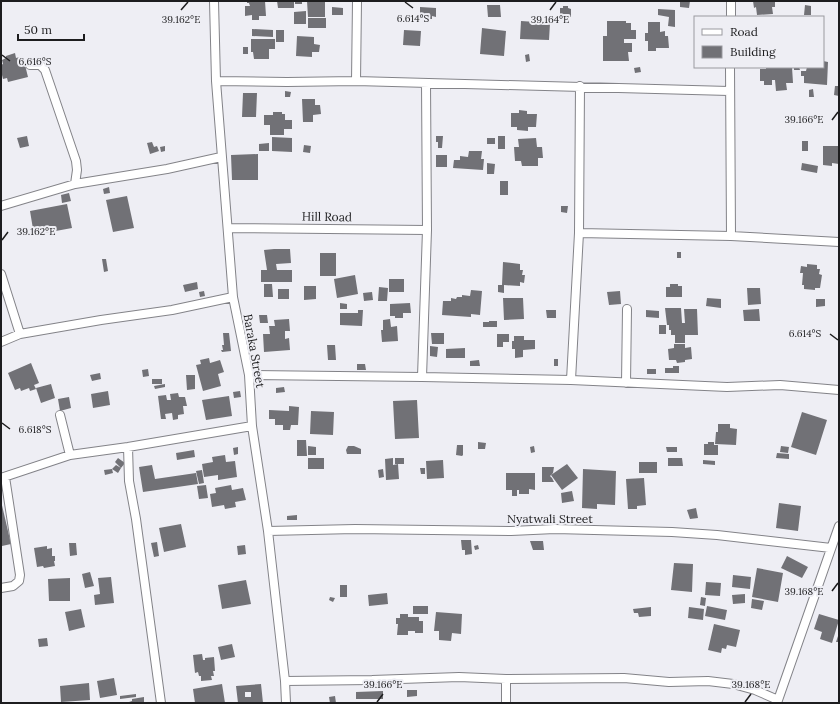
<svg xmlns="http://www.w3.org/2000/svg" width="840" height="704" font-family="Lora,serif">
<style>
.building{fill:#717176;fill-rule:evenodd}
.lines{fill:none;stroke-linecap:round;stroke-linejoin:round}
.street-casing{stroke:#838388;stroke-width:10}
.street{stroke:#fff;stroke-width:8}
.ticks{fill:none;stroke:#1d1d1f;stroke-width:1.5}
.labels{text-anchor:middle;stroke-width:4;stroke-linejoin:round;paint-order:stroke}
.street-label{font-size:12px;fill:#1d1d1f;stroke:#eeeef4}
.ticks-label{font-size:10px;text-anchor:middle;fill:#1d1d1f;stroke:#eeeef4;stroke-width:4;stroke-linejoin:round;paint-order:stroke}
</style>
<rect width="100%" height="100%" fill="#eeeef4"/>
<path class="building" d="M247,1H265L266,16H259V20H252V15L245,16V6H250L249,3H247Z
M277,1H294V8H278Z
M295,1H302V4H295Z
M307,1H325V17H308Z
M680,1H690L689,8L680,7Z
M753,1H775V7H772L773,14L757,15L756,7L754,8Z
M487,5H500L501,17H488Z
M805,5L811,6V15H804Z
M563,6H568V8L571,9V17L560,16V8H563Z
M332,7L343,8V15H332Z
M420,7L436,8V17L432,16V19H425V17H420Z
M658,9L675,10V27L668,26L669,17L658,15Z
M306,11V24H294V12Z
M308,18H326V28H308Z
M521,21L550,23L549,40L520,39Z
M607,21H626V23H631V30H636V39H624V43H632V52H628L629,61H603V36H607Z
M648,22H660V32L665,31V36H668L669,48H656V51H648V41H645V33H648Z
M482,28L506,31L504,56L480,54Z
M252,29L273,30V37L252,36Z
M276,30H284V42H276Z
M404,30L421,31L420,46L403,45Z
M297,36L314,37V44L320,45L319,52H312V57L296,56Z
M251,39H275V49H269V59H254L253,52H251Z
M243,47H248V54H243Z
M15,53L16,58L20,57L22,65H25L28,77L8,82L7,78L3,79L1,71V65L3,64L2,60L6,58V56Z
M529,54L530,61L526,62L525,55Z
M823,61L828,62L827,85L804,83V76H801V71H806L807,67H823Z
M640,67L641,72L635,73L634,68Z
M766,67H792L793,83H786L787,90L776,91L775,80H772V85H764V81H760V69H766Z
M794,67H799L800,70H794Z
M835,86H839V96L834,95Z
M813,89L814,97H809V90Z
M285,91L291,92L290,97H285Z
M243,93H257L256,117H242Z
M302,99H315V105H320L321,114L313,115V122H303Z
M519,110L527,111V114H537L536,127H528V131L517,130V127H511V113H519Z
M273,112H282V114H285V120H292V129H284V135H270V125H264V115H273Z
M27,136L29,146L20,148L17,138Z
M436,136H443L442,148H438V142H436Z
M498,136H505V149H498Z
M272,137L292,138V152L272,151Z
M487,138H495V144H487Z
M536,138L537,147H542L543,158H538V166H522L521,161H515L514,147H519L518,139Z
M802,141H808V151H802Z
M152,142L154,147L157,146L159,151L150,154L147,143Z
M269,143V151H259V144Z
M304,145L311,146L310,153L303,152Z
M165,146V151L161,152L160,147Z
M823,146H839V164L832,163V166L823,165Z
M469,151H482L481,159H484L483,170L453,168L454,160H460V156L468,157Z
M258,154V180H232L231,155Z
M436,155H447V167H436Z
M487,163L495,164L494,174H487Z
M802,163L818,166L817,173L801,170Z
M500,181H508V195H500Z
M109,187L110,193L104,194L103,189Z
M69,193L71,201L62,203L61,195Z
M127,196L134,228L113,232L106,200Z
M67,204L72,228L34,235L30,211Z
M561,206H568L567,213L561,212Z
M274,249H290L291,263L276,264L277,270H292V282H261V270H267L264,250Z
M677,252H681V258H677Z
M320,253H336V276H320Z
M102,259H106L108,271L104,272Z
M503,262L520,264V270H523L522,275H525L524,283L520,282V286L504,285V293L498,292V285H502Z
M807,264L817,265V269H820L819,274L822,275L820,288H815V290L804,289V285H802L803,273H800L801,266L807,267Z
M355,275L358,294L337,298L334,279Z
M389,279H404V292H389Z
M197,282L198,289L185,292L183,285Z
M264,284H272L273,297H264Z
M670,284H678V286H682V297H666V287H670Z
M304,286H316V299L304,300Z
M379,287L388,288L387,301H378Z
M747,288H760L761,304L748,305Z
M278,289H289V299H278Z
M471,290L482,291L480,315L471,314V317L442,315L443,301H451V298L456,299L457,297H462V295L470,296Z
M204,291L205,296L200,297L199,292Z
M620,291L621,304L609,305L607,292Z
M372,292L373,300L364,301L363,293Z
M503,298H523L524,319L504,320Z
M707,298L721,299V308L706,306Z
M816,299H825V306L816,307Z
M340,303L347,304V309H340Z
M410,303L411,313H403V318H395V316H390V304Z
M665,308H681L682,323H685L684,309H697L698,335H685V343H675V335H671V330H669V325H667Z
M759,309L760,321H744L743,310Z
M358,310H363L362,326L340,325V313H358Z
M546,310H556V318H547Z
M646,310L659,311V318L646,317Z
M259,315H267L268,323H260Z
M289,319L290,331H285V339L289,338L290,350L264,352L263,334H270L269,326H275L274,320Z
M390,319L391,327L397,326L398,341L382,342L381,330H383V320Z
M489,321H497V327H483V322H489Z
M659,325H666V334H659Z
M223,333H229L231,351L222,352L221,350H223L222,345H224Z
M431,333H444V344H432Z
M497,334H509V342H503V347H497Z
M514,336H524V340H535V349L523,350V357L515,358V349H512V341H514Z
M674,344H685V348L691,347L692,359L685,360V362L677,363L676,360H669L668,349L674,348Z
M327,345H335L336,360H328Z
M430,346L438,347L437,357L430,356Z
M465,348V358H446V349Z
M209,358L210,363L220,360L224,372L218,374L221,386L203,391L196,365L201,364L200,360Z
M554,359H558V366H554Z
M479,360L480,366H470V361Z
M31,363L39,383L34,385L36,389L30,391L29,388L21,391L20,388L15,390L8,373Z
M357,364H365L366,370H357Z
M673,366H679V373H665V368H673Z
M148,369L149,376L143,377L142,370Z
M647,369H656V374H647Z
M100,373L101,379L92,381L90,375Z
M186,375H195V389L187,390Z
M152,379H162V384H152Z
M51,384L55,398L41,403L36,388Z
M165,384V387L155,389L154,386Z
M284,387L285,392L276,393V388Z
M108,391L110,405L93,408L91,394Z
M240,391L241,397L234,398L233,392Z
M178,393L179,397H185L187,406H183L184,414L178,415V419L173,420L172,413L165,414L166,419H161L158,396L166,395L167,400H171L170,394Z
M229,396L232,416L206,420L202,400Z
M69,397L71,408L60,411L58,399Z
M417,400L419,438L395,439L393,401Z
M289,406L299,407L298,425H291L290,430H283V425H275V419H269V410L289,411Z
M311,411L334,412L333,435L310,434Z
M802,412L827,420L816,455L791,447Z
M718,424H730V428L737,429L736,445L715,444L716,432H718Z
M297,440H306L307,456H297Z
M478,442L486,443L485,449H478Z
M708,442H714V445H718V455H704V444H708Z
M457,445H463V455L462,456L456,455Z
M308,446L316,447V455H308Z
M348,446H354L361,449V454H347L346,450Z
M534,446L535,452L531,453L530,447Z
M781,446L789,447L788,453L780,452Z
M238,447V454L234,455L233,448Z
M666,447H677V452H667Z
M194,450L195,457L177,460L176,453Z
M777,453L789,454V459L776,458Z
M225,455L226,462L235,461L237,477L218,480V475L204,477L202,464L213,462L212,457Z
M118,458L125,463L121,468L115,462Z
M308,458H324V469H308Z
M393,458V465L398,464L399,479L386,480L385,459Z
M395,458H404V464H395Z
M668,458H682L683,466H668Z
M443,460L444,478L427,479L426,461Z
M703,460L715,461V465L703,464Z
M639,462H657V473H639Z
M567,464L578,478L562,490L551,475Z
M116,465L121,468L118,473L112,469Z
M152,465L155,479L196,473L198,484L143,492L139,467Z
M542,467H554L553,473L549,477L550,476L552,478L554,482H542Z
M420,468H425V474H421Z
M112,469L113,473L105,475L104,470Z
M383,469L384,477L379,478L378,470Z
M583,469L616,471L615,505L597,504V509L582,508Z
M202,470L204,483L199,484L196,471Z
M506,473H535V490L529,489V494H519V490H506Z
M644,478L646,505L637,506V509H628L626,479Z
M206,485L208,498L199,499L197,486Z
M231,485L232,490L243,488L246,500L235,502L236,507L225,509L224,505L212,507L210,494L216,493L215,488Z
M512,490H517V496H512Z
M572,491L574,501L562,503L561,493Z
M1,501L11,544L2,546L1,542Z
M779,503L801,506L798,531L776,528Z
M696,508L698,518L690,519L687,510Z
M297,515V520H287V516Z
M181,524L186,547L164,552L159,528Z
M461,540H471L472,554L465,555V550H462Z
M530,541H543L544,550H533Z
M157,542L159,556L154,557L151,543Z
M69,543H76L77,555L70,556Z
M245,545L246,554L238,555L237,546Z
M478,545L479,549L475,550L474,546Z
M47,546V549L52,548V556H55V561H54L55,566L44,568L43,566L37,567L34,548Z
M787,556L808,567L802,578L781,568Z
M674,563L693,564L692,592L671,590Z
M757,568L783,573L778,602L752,597Z
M90,572L94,586L85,588L82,574Z
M733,575L751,577L750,589L732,587Z
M111,577L114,603L95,605L94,595L100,594L98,578Z
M70,578V601H49L48,579Z
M246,580L251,604L222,609L218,585Z
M706,582L721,583L720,596L705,595Z
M340,585H347V597H340Z
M387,593L388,604L369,606L368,595Z
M745,594V603L733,604L732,595Z
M330,597L335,598L333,602L329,600Z
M701,597L706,598L705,606L700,605Z
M752,599L764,601L762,610L751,608Z
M413,606H428V614H413Z
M707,606L727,610L725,620L705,616Z
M651,607V616L639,617L638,613H634L633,609Z
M689,607L704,609L703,620L688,618Z
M81,609L85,627L69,631L65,612Z
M436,612L462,614L461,634L452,633L451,641L439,640V631H434Z
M400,614H408V617H419V621H423V633H415V631H408V635H397L398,624H396V618H400Z
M819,614L839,620L832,643L820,639L822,632L814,629Z
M714,624L740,630L736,647L727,645L726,649L722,648L721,653L708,650Z
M839,633V642H836Z
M47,638L48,646L39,647L38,639Z
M232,644L235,657L221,660L218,647Z
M202,654L203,660H205V658L214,657L215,671H213L214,676H211L212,680L201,681V676H199L198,672L195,673L193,655Z
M114,678L117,695L100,698L97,681Z
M89,683L90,700L61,702L60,686Z
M222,684L225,703H195L193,689Z
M261,684L263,703H238L236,686ZM245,692H251V697H245Z
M407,690H417V696L407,697Z
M383,691V699H356V692Z
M136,694V697L120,699V696Z
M335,696L336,703H330L329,697Z
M144,697V703H126L132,701V699Z"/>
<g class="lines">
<defs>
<path id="street" d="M214,1L216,81L233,297L249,375L252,426L268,531L285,681L286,703
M731,17V1
M30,65H40L45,70L76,161L77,170L75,184
M730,67L731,236
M216,81L287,82L356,81L729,91
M356,81L357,1
M1,206L75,184L167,169L221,157
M228,228L427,230
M579,233L731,236L839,242
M1,274L20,334
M1,342L20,334L101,320L172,310L233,297
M249,375L422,377L571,380L727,387L780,385L839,390
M422,377L427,230L426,83
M571,380L579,233L580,86
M626,383L627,309
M60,415L70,455
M128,447L129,481L136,519L161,703
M1,478L70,455L128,447L252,426
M268,531L355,529L511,531L555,529L672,532L717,535L831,548
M1,588L13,586L19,581L20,575L5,477
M285,681L372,680L459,677L506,679L624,678L669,682L708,681L733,684L755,690L778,700
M506,703V679
M777,703L839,526"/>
</defs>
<use href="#street" class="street-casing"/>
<use href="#street" class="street"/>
</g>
<path class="ticks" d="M405,2L413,8M181,10L188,2M550,10L556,2M2,55L10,61M832,120L838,112M2,240L8,232M830,334L838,340M2,423L10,429M832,591L838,583M377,702L383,694M745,702L751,694"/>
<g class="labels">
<g class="street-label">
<text transform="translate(327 217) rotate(1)" y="4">Hill Road</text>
<text transform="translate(254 351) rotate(80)" y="4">Baraka Street</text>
<text x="550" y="523">Nyatwali Street</text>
</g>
</g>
<g class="ticks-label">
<text x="413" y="22">6.614°S</text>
<text x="181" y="23">39.162°E</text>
<text x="550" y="23">39.164°E</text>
<text x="35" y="65">6.616°S</text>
<text x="804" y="123">39.166°E</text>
<text x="36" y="235">39.162°E</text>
<text x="805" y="337">6.614°S</text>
<text x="35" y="433">6.618°S</text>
<text x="804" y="595">39.168°E</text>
<text x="383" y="688">39.166°E</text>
<text x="751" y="688">39.168°E</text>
</g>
<rect width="840" height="704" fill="none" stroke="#1d1d1f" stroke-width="4"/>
<rect x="694" y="16" width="130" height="52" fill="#eeeef4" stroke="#9a9a9f"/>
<rect x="702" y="29" width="20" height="6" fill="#ffffff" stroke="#9a9a9f"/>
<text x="730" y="36" font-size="12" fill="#1d1d1f">Road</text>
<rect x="702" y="46" width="20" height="12" fill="#717176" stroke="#9a9a9f"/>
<text x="730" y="56" font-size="12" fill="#1d1d1f">Building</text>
<path d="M18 34v6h66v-6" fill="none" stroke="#1d1d1f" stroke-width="2"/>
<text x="24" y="34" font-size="12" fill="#1d1d1f" stroke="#eeeef4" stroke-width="3" paint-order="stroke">50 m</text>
</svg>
